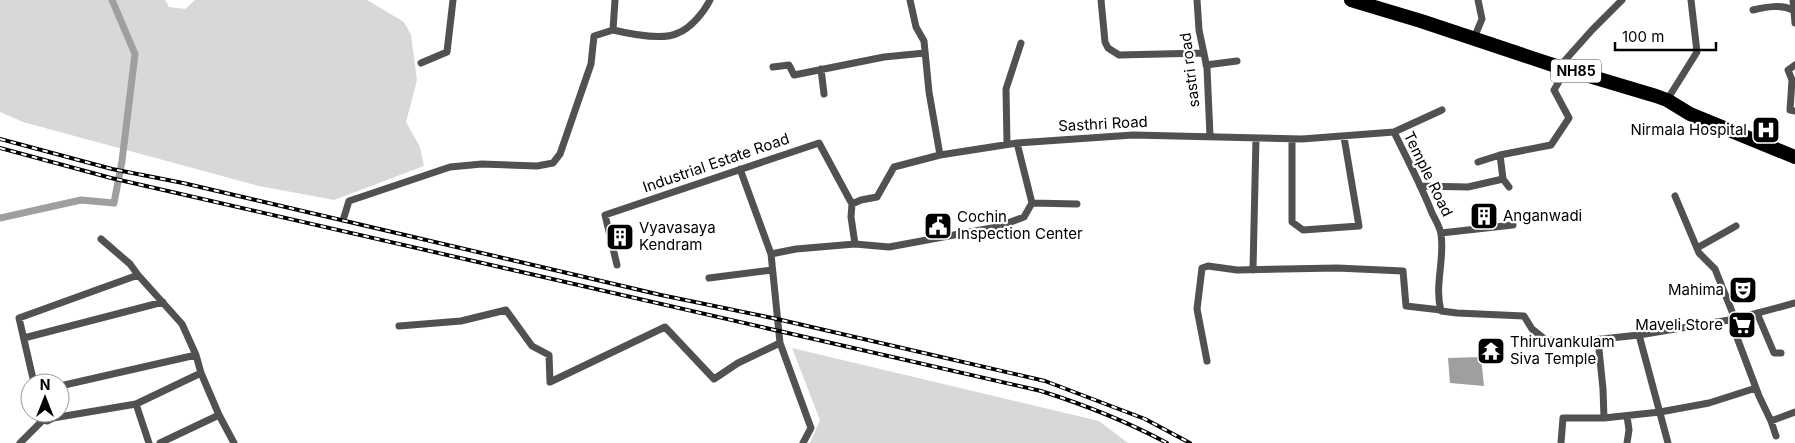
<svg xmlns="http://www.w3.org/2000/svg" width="1795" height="443" font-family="Inter,sans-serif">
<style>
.green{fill:#d8d8d8}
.water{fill:#9f9f9f}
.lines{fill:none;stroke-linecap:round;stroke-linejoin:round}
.canal{stroke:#9f9f9f;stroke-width:7}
.street{stroke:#515151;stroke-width:7}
.highway{stroke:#000;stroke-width:14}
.rail-casing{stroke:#000;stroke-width:4}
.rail{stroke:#fff;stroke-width:2;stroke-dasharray:5.5;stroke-linecap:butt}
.labels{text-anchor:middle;stroke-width:4.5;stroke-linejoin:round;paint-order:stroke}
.shield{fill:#fff;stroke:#4c4c4c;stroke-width:1}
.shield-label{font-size:14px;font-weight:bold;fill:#000}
.street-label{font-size:15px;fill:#000;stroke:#fff}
.poi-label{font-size:15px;fill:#000;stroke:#fff;text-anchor:start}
</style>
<rect width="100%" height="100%" fill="#fff"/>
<path class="green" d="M0,0H165L169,7L185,9L195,0H367L404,22L411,35L417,80L406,122L420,147L424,166L334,200L259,186L23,122L0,112Z
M792,348L1099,421L1128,443H810L820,420Z"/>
<path class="water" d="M1481,357L1484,386L1450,383L1448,358Z"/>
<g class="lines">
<path class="canal" d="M0,218L81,200L114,203L122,161L135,54L112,0"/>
<path class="street" d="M1101,0L1105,42L1108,48L1119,55L1204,53
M1197,0L1199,30L1207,68L1210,136
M1793,0L1795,23
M1753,10C1766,7 1781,4 1793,10
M613,30C630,34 662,41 678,33C691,28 704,12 710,0
M1474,38L1482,19L1478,0
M421,63L447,52L453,0
M1206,65L1237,61
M1795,65L1788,70L1792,80L1790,110L1795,111
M773,67L789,65L794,75L884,57L925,53
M1559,67L1592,30L1622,0
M821,69L824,94
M1667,100L1697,52L1691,0
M1394,132L1442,110
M1292,139V222L1303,230L1359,226L1344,137
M1007,144L1006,89L1021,43
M940,155L1017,143L1133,135L1302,139L1394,132C1407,159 1421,185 1432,213C1435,219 1440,227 1441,234C1445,260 1434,285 1441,311L1457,313L1524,316L1532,329L1546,340L1583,341L1639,335L1735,319L1795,303
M1478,162L1500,155
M740,169L771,254
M1420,186L1468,187L1503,179
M1509,187L1503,179L1500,155L1551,145L1569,118L1554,90L1567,68
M1675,196L1699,253L1715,269L1735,319
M1032,203L1077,204
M344,217L349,201L450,167L482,164L537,166L553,163L560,154L591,64L594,36L613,30L615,0
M1441,233L1513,225
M101,239L130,264L138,275
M855,244L851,217L852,204L861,200L877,197L894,167L940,155L929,92L924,41L916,27L910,0
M1697,248L1736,226
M617,265L605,215L819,143L852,204
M1253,270L1256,138
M709,278L772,270
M1757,313L1774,353H1781
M1730,319L1759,396L1771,421L1776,436
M399,326L461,321L506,310L532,346L549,355L550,382L665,327L714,379L738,363L780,343
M1639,335L1668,443
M24,338L163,302
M1598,340L1603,389L1604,418L1660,412L1709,403L1756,388
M1207,361L1197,309L1202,268L1208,266L1237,270L1337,268L1403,271L1406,306L1441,310
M34,383L19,318L138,275L182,324L196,355L60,386
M39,413L41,419L47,421L53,418L55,413
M219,415L234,443
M1627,416L1629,430L1627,443
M53,418L136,404
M1771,421L1795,412
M20,443L43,420
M149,443L136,404L201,373
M160,443L219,415L201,373L196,355
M803,443L811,428L780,343L771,254L796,249L855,244L889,247L997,227L1024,217L1032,203L1017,143
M1561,443L1563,418H1604"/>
<path class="highway" d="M1351,0L1421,21L1559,67L1656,96L1667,100L1690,114L1795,157"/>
<defs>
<path id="rail" d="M0,139L112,169L183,183L661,295L777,319L1045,381L1145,419L1190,443
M0,148L111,178L1041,391C1085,405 1126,421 1167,443"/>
</defs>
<use href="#rail" class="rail-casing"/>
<use href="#rail" class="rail"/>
</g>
<defs>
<symbol id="hospital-square" viewBox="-11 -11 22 22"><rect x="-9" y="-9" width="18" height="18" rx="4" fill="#000" stroke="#fff"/><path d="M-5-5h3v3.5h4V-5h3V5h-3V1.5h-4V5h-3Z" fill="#fff"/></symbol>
<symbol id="building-square" viewBox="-11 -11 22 22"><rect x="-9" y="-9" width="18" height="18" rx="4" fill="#000" stroke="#fff"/><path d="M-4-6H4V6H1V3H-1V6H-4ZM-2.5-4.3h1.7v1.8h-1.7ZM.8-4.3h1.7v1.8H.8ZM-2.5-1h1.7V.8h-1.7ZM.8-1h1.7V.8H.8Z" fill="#fff"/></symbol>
<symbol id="civic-square" viewBox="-11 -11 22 22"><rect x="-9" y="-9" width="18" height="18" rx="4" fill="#000" stroke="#fff"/><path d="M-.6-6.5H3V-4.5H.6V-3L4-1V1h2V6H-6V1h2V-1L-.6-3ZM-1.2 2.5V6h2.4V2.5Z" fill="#fff"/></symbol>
<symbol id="theatre-square" viewBox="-11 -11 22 22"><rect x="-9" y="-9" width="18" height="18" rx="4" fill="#000" stroke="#fff"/><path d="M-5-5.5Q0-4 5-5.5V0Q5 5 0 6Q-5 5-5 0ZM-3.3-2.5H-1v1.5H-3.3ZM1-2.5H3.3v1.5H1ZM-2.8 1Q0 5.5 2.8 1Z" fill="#fff"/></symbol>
<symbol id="supermarket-square" viewBox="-11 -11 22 22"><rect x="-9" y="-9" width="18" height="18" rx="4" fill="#000" stroke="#fff"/><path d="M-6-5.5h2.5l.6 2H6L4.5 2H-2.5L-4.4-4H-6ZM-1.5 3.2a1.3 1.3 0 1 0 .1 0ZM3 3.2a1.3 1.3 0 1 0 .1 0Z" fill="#fff"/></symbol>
<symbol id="temple-square" viewBox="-11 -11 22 22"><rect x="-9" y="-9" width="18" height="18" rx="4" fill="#000" stroke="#fff"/><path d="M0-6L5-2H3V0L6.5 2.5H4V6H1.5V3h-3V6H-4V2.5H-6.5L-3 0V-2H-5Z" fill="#fff"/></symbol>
</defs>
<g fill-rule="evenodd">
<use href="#hospital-square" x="1750" y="114" width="32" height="32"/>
<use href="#building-square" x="1468" y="200" width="32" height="32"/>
<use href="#civic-square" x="922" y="210" width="32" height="32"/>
<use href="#building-square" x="604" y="221" width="32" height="32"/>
<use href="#theatre-square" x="1727" y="274" width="32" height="32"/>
<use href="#supermarket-square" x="1726" y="309" width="32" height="32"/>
<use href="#temple-square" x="1475" y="335" width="32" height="32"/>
</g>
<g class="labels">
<rect class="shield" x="1551" y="59.5" width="50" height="23" rx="4"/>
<g class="shield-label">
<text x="1576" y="76">NH85</text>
</g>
<g class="street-label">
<text transform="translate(1190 70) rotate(-97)" y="5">sastri road</text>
<text transform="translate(1103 124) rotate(-3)" y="5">Sasthri Road</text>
<text transform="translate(716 163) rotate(-19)" y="5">Industrial Estate Road</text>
<text transform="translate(1428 174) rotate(64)" y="5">Temple Road</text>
</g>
<g class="poi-label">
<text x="1747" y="135" text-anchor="end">Nirmala Hospital</text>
<text x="1503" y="221">Anganwadi</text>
<text x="957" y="222">Cochin<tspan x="957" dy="17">Inspection Center</tspan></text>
<text x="639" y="233">Vyavasaya<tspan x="639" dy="17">Kendram</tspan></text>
<text x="1724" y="295" text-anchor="end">Mahima</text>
<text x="1723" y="330" text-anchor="end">Maveli Store</text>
<text x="1510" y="347">Thiruvankulam<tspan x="1510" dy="17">Siva Temple</tspan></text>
</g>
</g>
<g transform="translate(45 398)"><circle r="24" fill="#ffffff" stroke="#999999"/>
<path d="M0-4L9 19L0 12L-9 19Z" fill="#000000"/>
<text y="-8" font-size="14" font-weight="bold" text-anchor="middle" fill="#000000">N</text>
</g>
<path d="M1615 42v8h101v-8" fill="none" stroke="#000000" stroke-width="2.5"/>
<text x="1622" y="42" font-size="15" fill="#000000" stroke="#ffffff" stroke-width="4" paint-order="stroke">100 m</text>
</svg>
